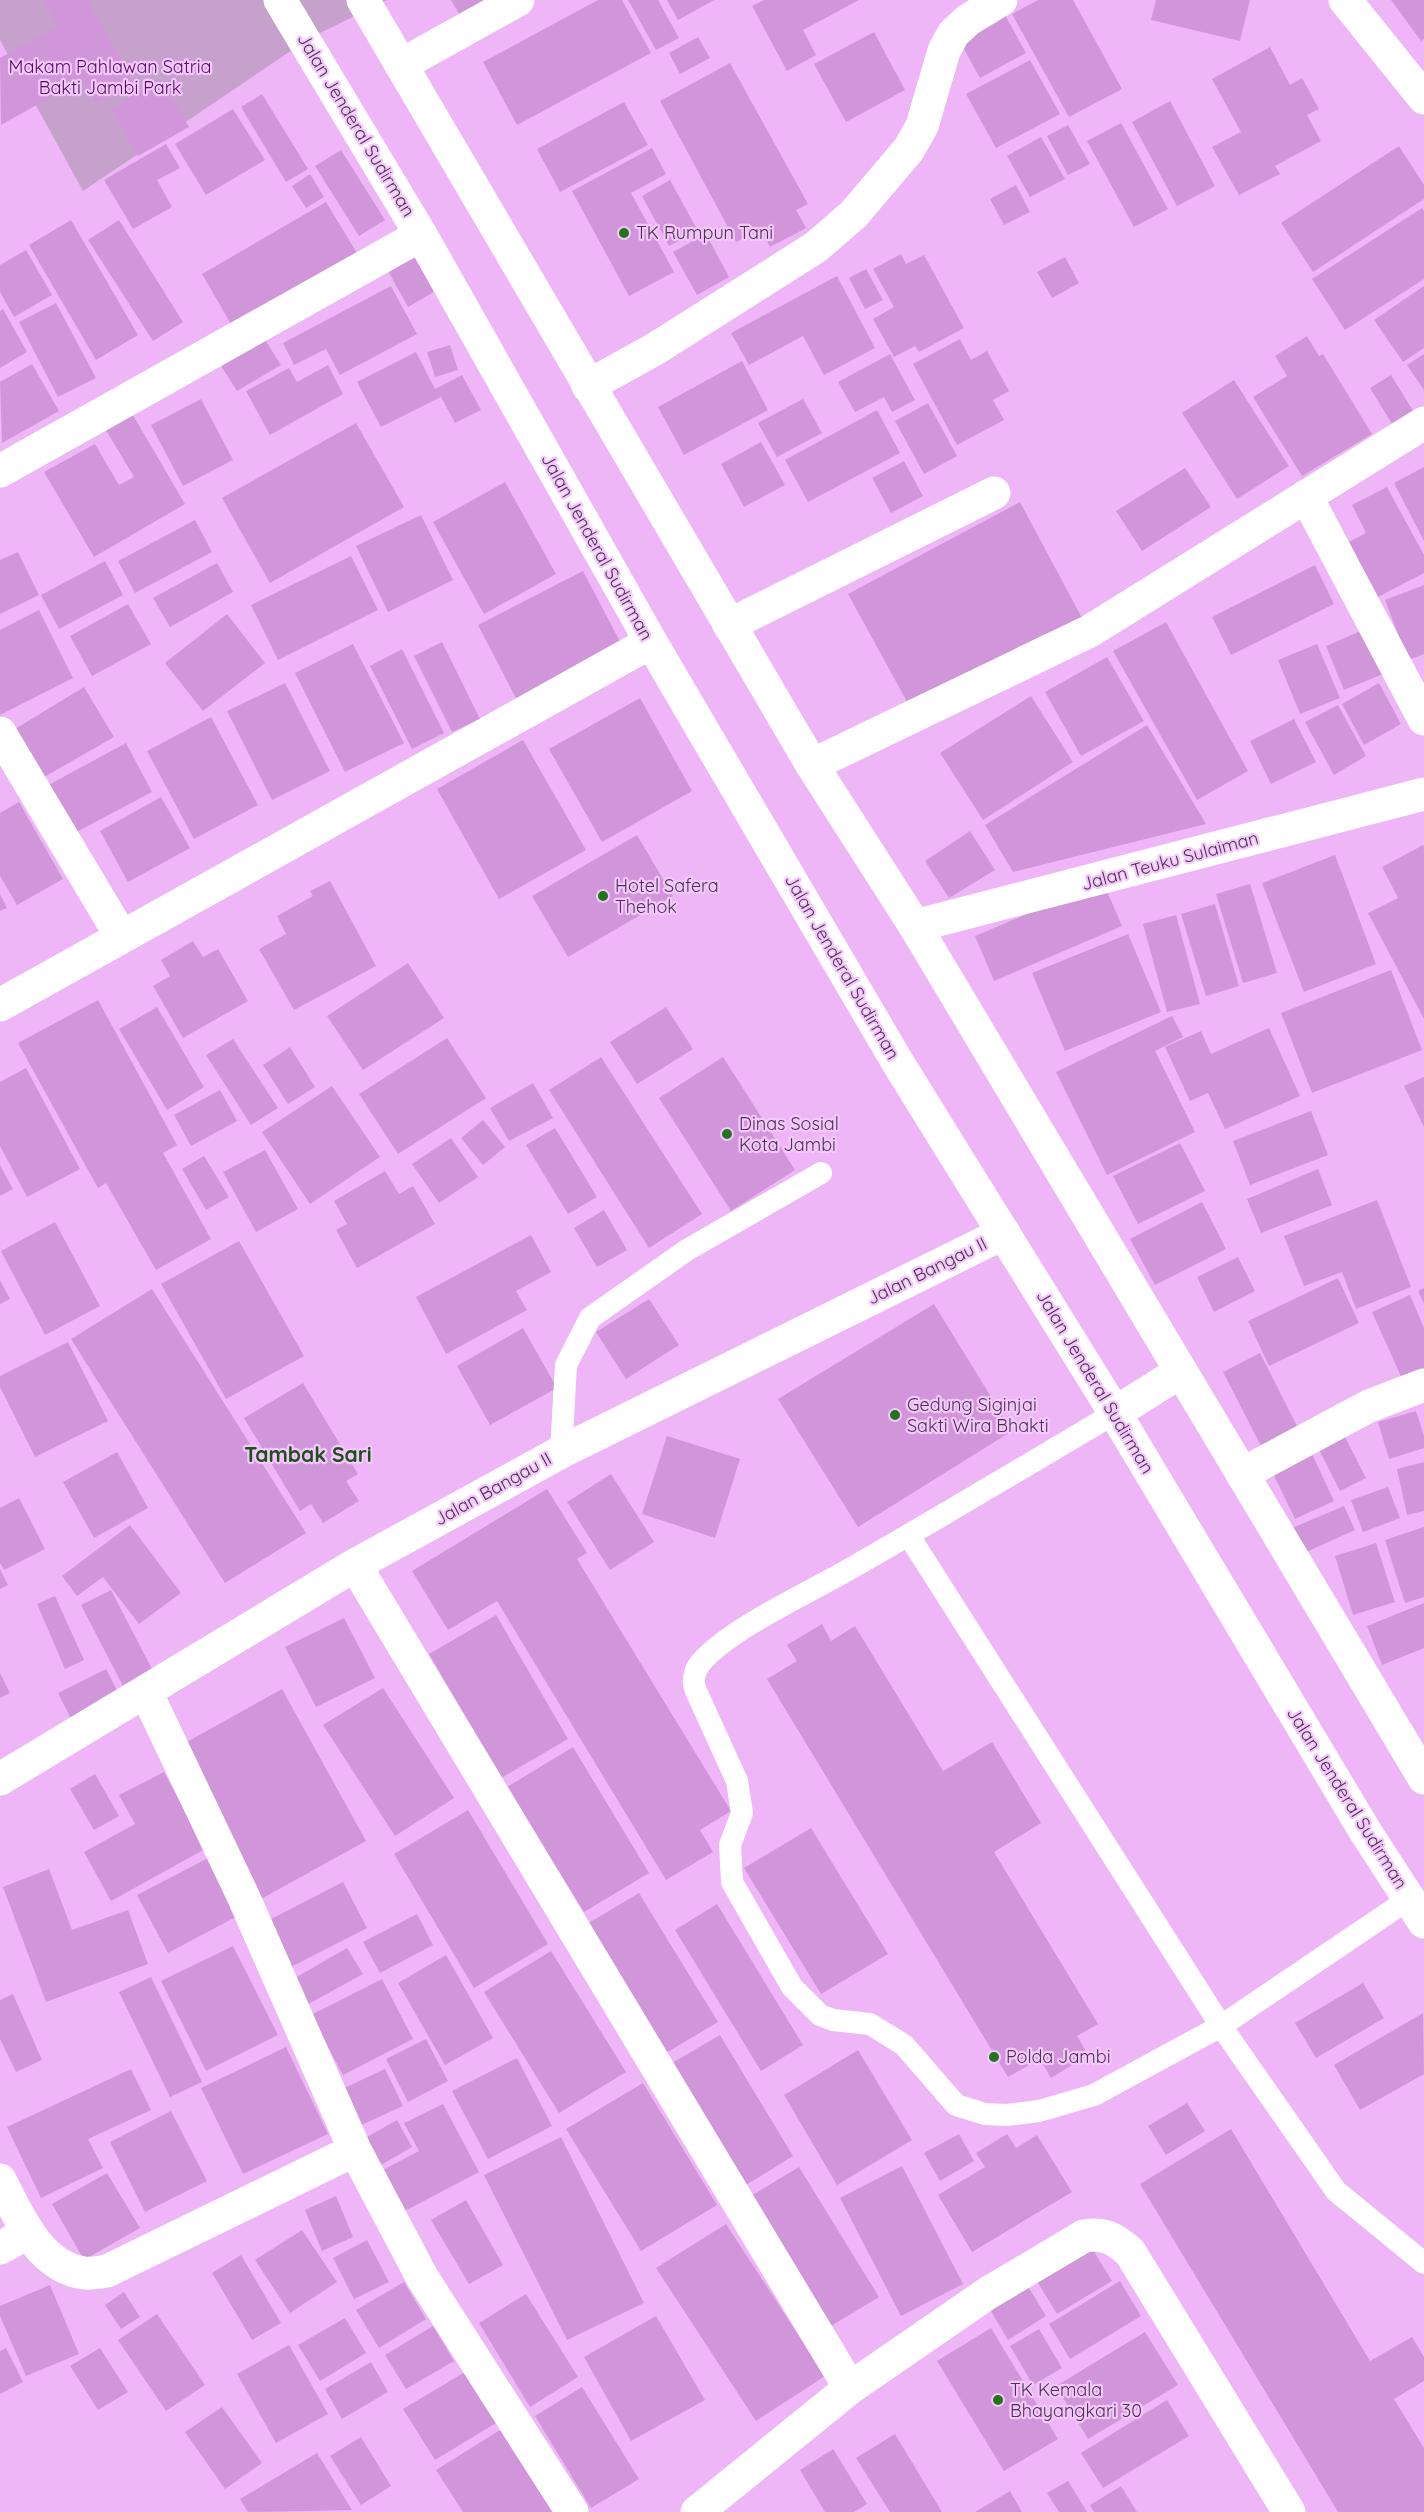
<svg xmlns="http://www.w3.org/2000/svg" width="1424" height="2512" font-family="Quicksand,sans-serif">
<style>
.green{fill:#c5a1cb}
.building{fill:#d196da}
.lines{fill:none;stroke-linecap:round;stroke-linejoin:round}
.lane{stroke:#fff;stroke-width:22}
.street{stroke:#fff;stroke-width:33}
.secondary{stroke:#fff;stroke-width:33}
.highway{stroke:#fff;stroke-width:33}
.poi-dot{fill:#23731b;stroke:#f5c8fd;stroke-width:2}
.labels{text-anchor:middle;stroke-width:4.5;stroke-linejoin:round;paint-order:stroke}
.park-label{font-size:18px;fill:#550b60;stroke:#f5c8fd}
.street-label{font-size:18px;fill:#4a334e;stroke:#f5c8fd}
.poi-label{font-size:18px;fill:#4a334e;stroke:#f5c8fd;text-anchor:start}
.quarter-label{font-size:21px;font-weight:bold;fill:#1f5019;stroke:#f5c8fd}
</style>
<rect width="100%" height="100%" fill="#eeb6f7"/>
<path class="green" d="M0,0H387L310,38L83,191L0,40Z"/>
<path class="building" d="M43,0H87L134,82L96,103L83,79L1,125L0,58L58,26Z
M451,0H496L462,19Z
M598,0H622L651,53L517,125L483,62Z
M628,0H658L679,38L656,50Z
M667,0H714L678,20Z
M764,0H859L803,30L816,55L787,71L752,6Z
M1038,0H1073L1122,89L1069,117L1012,14Z
M1156,0H1250L1240,41L1151,20Z
M1391,0H1424V39L1421,41Z
M1005,15L1026,53L980,78L959,40Z
M874,32L905,90L846,122L814,64Z
M698,37L710,58L680,74L669,53Z
M1270,47L1290,85L1302,78L1319,109L1307,115L1321,141L1275,166L1280,174L1239,195L1212,147L1241,132L1212,79Z
M1030,60L1060,114L996,148L966,94Z
M730,63L808,204L796,210L806,228L770,247L761,230L736,242L660,101Z
M162,79L189,127L138,156L111,109Z
M262,94L308,169L286,182L241,107Z
M1170,101L1215,186L1177,206L1132,122Z
M624,102L648,145L560,192L537,149Z
M233,109L265,160L206,195L175,144Z
M1121,123L1168,209L1134,227L1087,141Z
M1068,125L1090,164L1068,175L1047,136Z
M1041,137L1065,179L1030,197L1007,156Z
M166,144L180,168L157,180L172,207L133,229L104,180Z
M1399,146L1424,185V199L1313,272L1281,223Z
M652,148L666,174L631,193L674,272L629,296L572,191Z
M341,150L385,220L359,236L315,166Z
M310,174L324,197L306,208L292,186Z
M670,180L698,231L669,246L642,196Z
M1016,185L1030,212L1004,225L990,199Z
M326,202L360,258L235,331L202,274Z
M1422,208L1424,211V279L1345,330L1312,279Z
M71,220L138,335L96,360L29,245Z
M119,220L183,322L153,341L88,240Z
M706,234L729,277L697,295L673,252Z
M410,248L434,292L408,307L383,262Z
M26,250L52,295L14,317L0,292V265Z
M901,254L906,264L924,255L964,328L919,352L915,346L894,357L873,319L894,307L873,269Z
M1065,257L1079,283L1052,298L1037,272Z
M866,269L883,300L865,309L849,278Z
M837,276L875,348L824,375L803,336L749,365L731,333Z
M391,286L417,334L340,375L326,349L294,365L283,343Z
M1424,286V348L1403,362L1374,320Z
M56,303L96,378L58,397L19,322Z
M3,309L27,352L0,368V311Z
M262,335L281,365L237,391L218,361Z
M1307,336L1319,356L1323,354L1372,434L1302,476L1253,397L1287,376L1275,356Z
M960,339L971,360L987,351L1009,391L993,400L1004,420L957,445L913,364Z
M450,345L458,370L435,377L427,352Z
M416,352L435,389L462,375L481,410L455,423L441,397L381,427L357,382Z
M890,354L915,400L892,412L884,397L855,412L838,382Z
M1424,354V390L1407,365Z
M742,361L768,410L684,455L658,407Z
M32,364L59,411L2,443L0,382Z
M328,365L343,394L270,435L246,391L289,368L297,382Z
M1391,375L1415,414L1394,427L1370,388Z
M1234,380L1289,466L1237,499L1182,413Z
M201,399L233,460L183,486L151,425Z
M803,399L822,433L777,457L758,423Z
M928,403L957,456L924,474L895,421Z
M130,410L185,504L94,557L44,472L95,444L119,485L134,477L103,425Z
M877,410L900,453L808,502L785,460Z
M356,423L404,507L270,583L222,498Z
M761,442L785,485L744,507L721,464Z
M904,461L923,496L891,513L872,478Z
M1424,467V541L1394,483Z
M1185,468L1211,507L1142,551L1116,511Z
M505,482L556,574L484,614L433,522Z
M1387,487L1424,555V573L1374,599L1345,544L1366,533L1352,505Z
M1020,502L1082,618L911,709L848,594Z
M421,515L453,580L388,612L356,546Z
M195,520L212,552L135,593L118,561Z
M18,552L39,595L0,614V560Z
M351,556L378,610L278,660L251,605Z
M105,561L123,595L59,629L41,595Z
M217,563L233,592L170,627L153,598Z
M1315,565L1334,604L1231,655L1212,617Z
M583,571L626,653L521,708L478,625Z
M1424,585V654L1408,660L1385,600Z
M128,604L151,644L92,676L70,636Z
M39,610L73,678L0,715V630Z
M227,614L265,663L203,711L165,663Z
M1166,622L1248,771L1197,800L1113,651Z
M1370,627L1388,672L1344,690L1326,646Z
M442,642L480,719L452,732L414,656Z
M353,644L404,743L345,772L295,673Z
M1317,644L1340,698L1300,714L1278,660Z
M402,649L444,733L412,749L370,666Z
M1107,657L1144,721L1081,756L1045,692Z
M285,683L330,771L272,800L227,711Z
M1379,683L1401,724L1364,745L1342,704Z
M84,687L114,737L39,780L10,732Z
M1031,696L1073,762L983,820L940,753Z
M640,698L692,791L602,842L549,749Z
M1338,705L1366,756L1334,775L1305,722Z
M211,717L258,805L194,839L147,751Z
M1294,719L1316,762L1271,784L1250,741Z
M1147,725L1206,824L1013,872L985,825Z
M523,740L586,850L499,899L437,789Z
M126,743L152,792L69,836L43,788Z
M161,797L190,848L128,882L100,831Z
M19,802L63,879L17,905L0,876V813Z
M970,831L995,870L949,898L925,861Z
M637,835L673,896L568,957L532,896Z
M1423,845L1424,847V1019L1368,913L1398,898L1382,867Z
M1335,855L1376,964L1304,992L1262,883Z
M330,881L376,966L294,1010L259,949L286,934L277,916L313,896L310,891Z
M1103,882L1122,926L994,981L975,936Z
M1250,884L1277,973L1243,983L1216,894Z
M0,894L7,908L0,911Z
M1215,904L1239,986L1206,996L1181,914Z
M1176,915L1200,1004L1167,1012L1143,924Z
M1128,934L1161,1012L1065,1051L1032,973Z
M193,941L203,957L218,949L248,1001L183,1038L153,986L170,976L161,960Z
M408,963L444,1018L363,1070L327,1016Z
M1391,970L1422,1050L1312,1093L1281,1013Z
M98,1000L177,1145L163,1153L211,1239L156,1270L106,1183L98,1188L18,1043Z
M157,1007L204,1087L167,1110L119,1029Z
M666,1007L693,1049L637,1084L610,1042Z
M1172,1016L1183,1037L1155,1051L1195,1132L1107,1175L1056,1072Z
M1269,1028L1300,1096L1225,1129L1208,1093L1190,1101L1165,1047L1201,1031L1211,1054Z
M447,1038L486,1098L398,1154L359,1094Z
M233,1039L278,1108L251,1125L206,1055Z
M290,1047L315,1087L288,1104L263,1065Z
M601,1057L702,1214L649,1248L549,1090Z
M723,1057L795,1170L731,1211L659,1098Z
M26,1068L80,1169L27,1197L0,1146V1082Z
M1424,1077V1127L1404,1086Z
M533,1083L553,1118L509,1141L490,1108Z
M332,1086L380,1157L310,1204L262,1132Z
M220,1090L237,1121L191,1146L174,1115Z
M1311,1111L1328,1155L1250,1185L1233,1141Z
M483,1120L505,1147L483,1165L461,1138Z
M555,1128L597,1197L568,1214L526,1145Z
M451,1138L478,1177L439,1203L412,1164Z
M1180,1143L1205,1191L1138,1224L1113,1176Z
M265,1150L298,1209L256,1232L223,1172Z
M204,1156L229,1197L206,1210L182,1169Z
M0,1165L13,1189L0,1196Z
M1318,1169L1332,1205L1261,1233L1247,1199Z
M385,1171L399,1194L413,1186L435,1224L357,1268L336,1230L347,1224L334,1201Z
M1377,1200L1411,1287L1356,1309L1342,1272L1304,1286L1284,1236Z
M1202,1202L1226,1249L1155,1285L1130,1239Z
M604,1210L627,1250L597,1267L574,1228Z
M55,1222L100,1306L45,1335L1,1251Z
M531,1235L551,1272L516,1291L527,1310L446,1354L416,1297Z
M239,1241L304,1356L226,1399L161,1284Z
M1238,1257L1255,1291L1214,1312L1197,1277Z
M1338,1278L1359,1323L1269,1366L1248,1321Z
M0,1280L10,1299L0,1304Z
M1424,1288V1304L1418,1291Z
M152,1289L306,1533L225,1583L71,1339Z
M1410,1295L1424,1328V1375L1404,1383L1372,1312Z
M649,1299L679,1345L626,1379L596,1332Z
M934,1304L1012,1431L858,1527L778,1399Z
M523,1328L557,1388L490,1425L457,1366Z
M68,1342L108,1421L35,1457L0,1387V1376Z
M1260,1353L1298,1428L1261,1446L1223,1372Z
M303,1383L358,1474L346,1481L359,1501L323,1523L311,1504L300,1511L244,1418Z
M1416,1411L1424,1436V1448L1389,1459L1378,1422Z
M1342,1431L1366,1478L1340,1491L1316,1444Z
M667,1436L740,1459L715,1538L642,1514Z
M1307,1443L1334,1501L1295,1519L1267,1461Z
M117,1452L148,1508L94,1538L63,1482Z
M1424,1462V1511L1407,1515L1397,1469Z
M611,1474L654,1542L610,1570L567,1502Z
M1388,1487L1400,1518L1363,1532L1351,1500Z
M547,1489L587,1553L577,1559L731,1811L700,1830L713,1852L666,1880L497,1601L448,1630L412,1571Z
M19,1498L45,1549L4,1570L0,1563V1508Z
M1344,1506L1355,1530L1304,1553L1292,1528Z
M130,1525L181,1593L139,1624L103,1577L77,1596L62,1576Z
M1424,1527V1597L1405,1603L1385,1540Z
M1376,1543L1395,1602L1353,1615L1335,1556Z
M0,1569L8,1585L0,1589Z
M111,1590L154,1673L124,1688L81,1605Z
M55,1596L84,1660L65,1669L37,1604Z
M1424,1603V1648L1382,1665L1367,1626Z
M496,1615L568,1739L501,1778L429,1654Z
M344,1618L375,1678L316,1707L285,1647Z
M822,1624L831,1641L855,1626L943,1771L992,1742L1041,1823L994,1852L1098,2024L1077,2036L1088,2055L1051,2078L1040,2059L1008,2077L767,1679L797,1661L787,1645Z
M106,1669L120,1696L71,1719L58,1693Z
M0,1673L10,1693L0,1698Z
M383,1688L454,1798L395,1836L323,1725Z
M282,1689L366,1841L261,1899L176,1748Z
M573,1747L649,1873L584,1912L507,1787Z
M164,1772L205,1849L111,1901L84,1852L135,1824L119,1795Z
M95,1774L119,1816L94,1830L70,1789Z
M468,1810L548,1944L474,1988L394,1854Z
M811,1828L888,1954L821,1994L744,1868Z
M212,1856L243,1913L168,1953L137,1895Z
M49,1869L72,1930L128,1910L148,1964L46,2002L3,1887Z
M343,1882L367,1928L291,1967L267,1921Z
M639,1893L718,2022L666,2053L587,1924Z
M717,1904L803,2045L761,2071L675,1930Z
M417,1914L433,1945L380,1973L363,1942Z
M233,1946L278,2035L206,2071L161,1981Z
M347,1948L363,1974L303,2007L288,1982Z
M551,1951L626,2072L559,2113L484,1992Z
M446,1955L493,2038L445,2065L398,1983Z
M151,1977L202,2082L170,2097L119,1992Z
M382,1979L413,2039L343,2075L311,2015Z
M1363,1983L1384,2018L1316,2058L1295,2023Z
M13,1994L42,2060L16,2072L0,2039V2000Z
M1423,2013L1424,2074L1360,2110L1334,2065Z
M720,2035L793,2156L746,2185L672,2063Z
M426,2039L448,2081L408,2102L386,2059Z
M286,2047L328,2134L243,2174L201,2088Z
M858,2050L912,2140L837,2185L784,2095Z
M517,2058L552,2126L488,2159L452,2091Z
M131,2069L151,2110L88,2139L103,2168L41,2198L7,2127Z
M385,2069L403,2106L357,2127L340,2090Z
M643,2083L717,2205L641,2251L566,2129Z
M1187,2103L1205,2131L1166,2155L1148,2126Z
M443,2104L479,2172L401,2213L379,2172L419,2151L404,2123Z
M171,2111L207,2181L145,2212L110,2142Z
M397,2120L412,2147L374,2169L358,2142Z
M1231,2129L1370,2361L1412,2337L1424,2357V2381L1394,2399L1424,2448V2512H1338L1140,2184Z
M959,2134L974,2161L940,2181L924,2153Z
M1007,2134L1016,2148L1037,2135L1072,2192L972,2252L938,2195L985,2167L976,2153Z
M561,2137L644,2303L567,2340L484,2175Z
M902,2166L963,2284L901,2316L840,2198Z
M799,2167L879,2297L831,2326L751,2196Z
M107,2173L140,2228L84,2260L52,2204Z
M336,2196L353,2237L322,2251L305,2210Z
M466,2200L503,2265L469,2284L431,2220Z
M726,2224L825,2376L756,2421L656,2268Z
M302,2230L337,2282L290,2313L255,2260Z
M367,2240L389,2282L354,2299L333,2258Z
M1087,2240L1112,2281L1057,2314L1032,2273Z
M241,2255L281,2323L252,2340L212,2273Z
M1120,2281L1141,2316L1070,2359L1049,2324Z
M404,2282L426,2319L379,2348L356,2310Z
M1026,2283L1046,2316L1008,2340L988,2306Z
M50,2285L79,2354L26,2376L0,2316V2306Z
M124,2292L140,2317L121,2329L105,2305Z
M526,2294L578,2377L530,2407L479,2323Z
M157,2314L205,2385L166,2411L118,2340Z
M656,2316L705,2400L631,2441L584,2357Z
M345,2318L366,2353L320,2381L298,2345Z
M433,2326L454,2361L406,2389L385,2355Z
M991,2328L1058,2439L1004,2471L937,2361Z
M1039,2329L1062,2368L1033,2385L1010,2346Z
M1145,2332L1178,2385L1088,2439L1056,2386Z
M289,2345L328,2414L276,2443L237,2374Z
M6,2348L23,2382L0,2394V2351Z
M100,2348L128,2392L98,2410L70,2366Z
M371,2362L388,2392L342,2419L325,2389Z
M465,2372L496,2423L435,2460L403,2409Z
M582,2387L639,2479L591,2508L535,2416Z
M1167,2400L1189,2436L1103,2488L1081,2453Z
M222,2407L262,2463L225,2489L185,2432Z
M500,2430L553,2512H463L436,2470Z
M895,2434L942,2512H890L856,2458Z
M361,2437L391,2486L361,2505L330,2456Z
M833,2449L867,2504L854,2512H825L800,2470Z
M317,2453L352,2510L248,2512L240,2499Z
M1068,2481L1087,2512H1059L1047,2493Z
M1121,2486L1137,2512H1094L1090,2505Z
M1010,2491L1022,2512H975Z"/>
<g class="lines">
<path class="lane" d="M1115,1413C1026,1466 937,1519 848,1570C806,1594 736,1626 704,1659C695,1668 691,1679 696,1691L737,1781L742,1813L730,1845L732,1882L792,1987L820,2015L833,2020L870,2024L904,2045L956,2105L985,2114L1007,2115L1039,2111L1094,2095L1221,2026L1409,1899
M561,1452L566,1365L590,1318L687,1250L821,1173
M909,1536L1221,2026L1336,2191L1424,2263"/>
<path class="street" d="M1345,0L1424,98
M401,65L518,0
M588,386L655,349L816,247L854,214L909,149L922,126L944,51L953,34L968,20L1001,0
M0,471L421,235
M1306,496L1424,719
M729,625L994,493
M0,733L121,936
M812,765L1090,631L1424,423
M0,1005L651,642
M1242,1474L1369,1406L1424,1385
M355,1565L850,2388
M146,1692L244,1898L355,2150L422,2277L572,2512
M0,1779L355,1565L561,1452L1004,1233
M0,2180C18,2215 39,2267 84,2273C91,2274 100,2272 107,2271L355,2150
M0,2248L27,2233
M697,2512L850,2388L988,2293L1084,2236C1104,2232 1115,2239 1130,2252L1289,2512"/>
<path class="secondary" d="M915,926L1424,794"/>
<path class="highway" d="M280,0L421,235L651,642L898,1063L1115,1413L1365,1831L1424,1922
M363,0L812,765L915,926L1424,1778
M1115,1413L1180,1372"/>
</g>
<g class="poi-dot">
<circle cx="624" cy="233" r="6"/>
<circle cx="603" cy="896" r="6"/>
<circle cx="727" cy="1134" r="6"/>
<circle cx="895" cy="1415" r="6"/>
<circle cx="994" cy="2057" r="6"/>
<circle cx="998" cy="2400" r="6"/>
</g>
<g class="labels">
<g class="park-label">
<text x="110" y="73">Makam Pahlawan Satria<tspan x="110" dy="21">Bakti Jambi Park</tspan></text>
</g>
<g class="street-label">
<text transform="translate(356 125) rotate(59)" y="6">Jalan Jenderal Sudirman</text>
<text transform="translate(597 547) rotate(61)" y="6">Jalan Jenderal Sudirman</text>
<text transform="translate(1170 861) rotate(-15)" y="6">Jalan Teuku Sulaiman</text>
<text transform="translate(842 967) rotate(60)" y="6">Jalan Jenderal Sudirman</text>
<text transform="translate(927 1271) rotate(-26)" y="6">Jalan Bangau II</text>
<text transform="translate(1095 1382) rotate(59)" y="6">Jalan Jenderal Sudirman</text>
<text transform="translate(493 1489) rotate(-29)" y="6">Jalan Bangau II</text>
<text transform="translate(1347 1798) rotate(58)" y="6">Jalan Jenderal Sudirman</text>
</g>
<g class="poi-label">
<text x="636" y="239">TK Rumpun Tani</text>
<text x="615" y="892">Hotel Safera<tspan x="615" dy="21">Thehok</tspan></text>
<text x="739" y="1130">Dinas Sosial<tspan x="739" dy="21">Kota Jambi</tspan></text>
<text x="907" y="1411">Gedung Siginjai<tspan x="907" dy="21">Sakti Wira Bhakti</tspan></text>
<text x="1006" y="2063">Polda Jambi</text>
<text x="1010" y="2396">TK Kemala<tspan x="1010" dy="21">Bhayangkari 30</tspan></text>
</g>
<g class="quarter-label">
<text x="308" y="1462">Tambak Sari</text>
</g>
</g>
</svg>
